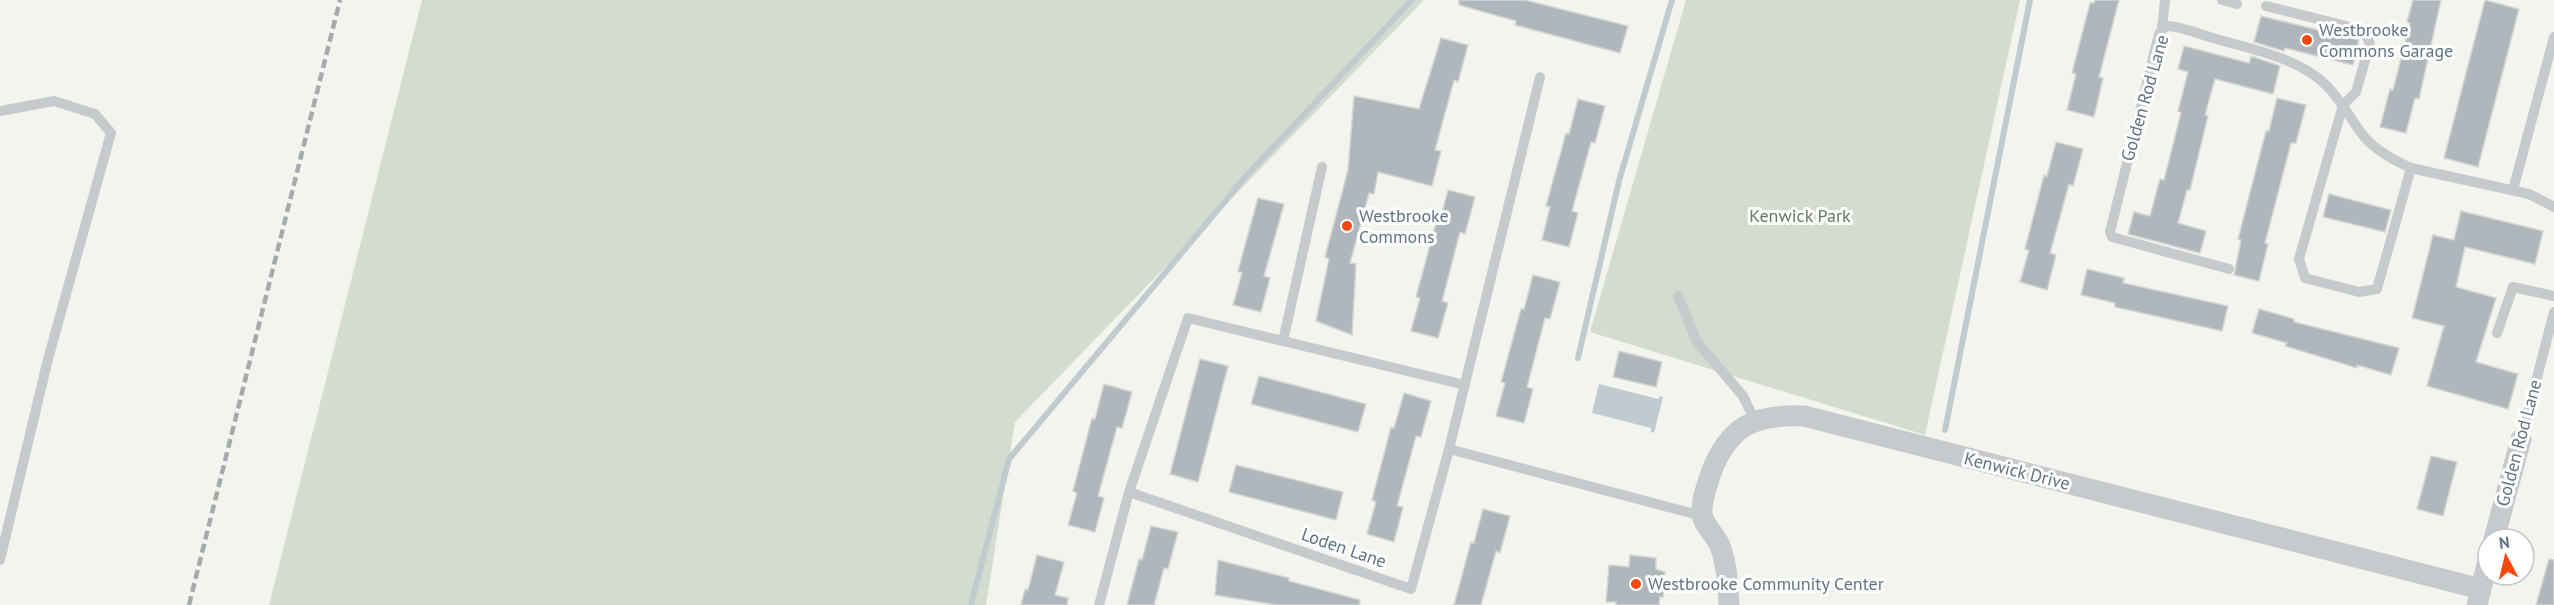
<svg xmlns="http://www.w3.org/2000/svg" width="2554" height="605" font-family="'PT Sans',sans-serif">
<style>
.green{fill:#d4dccf}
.water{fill:#c0cbd0}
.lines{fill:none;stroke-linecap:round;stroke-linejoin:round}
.stream{stroke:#c0cbd0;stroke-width:6}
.building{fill:#b0b7bc;stroke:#d5d5d2;stroke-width:1.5}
.lane{stroke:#c7cacd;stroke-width:10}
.street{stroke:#c7cacd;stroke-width:21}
.rail{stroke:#a4aaaf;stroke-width:4.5;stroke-dasharray:9 4.5;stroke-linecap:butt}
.poi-dot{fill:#f5480e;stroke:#fff;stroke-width:2}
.labels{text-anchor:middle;stroke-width:6;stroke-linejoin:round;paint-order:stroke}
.poi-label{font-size:18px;fill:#607383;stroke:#fff;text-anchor:start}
.street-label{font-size:18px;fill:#607383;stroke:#fff}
.park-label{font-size:18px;fill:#647a5f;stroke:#fff}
</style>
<rect width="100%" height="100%" fill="#f4f4ef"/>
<path class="green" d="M422,0H1424L1015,422L986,605H269Z
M1686,0H2020L1925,435L1590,332Z"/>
<path class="water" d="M1599,384L1658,399L1660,396L1663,397L1654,433L1651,432V428L1592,413Z"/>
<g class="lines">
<path class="stream" d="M1578,358L1619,181L1672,0
M1945,430L2030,0
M971,605L1009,459L1247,175L1412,0"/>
</g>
<path class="building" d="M1459,0H1525L1628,26L1620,53L1515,25L1516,21L1459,5Z
M2095,0H2119L2099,77L2103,78L2094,117L2067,110L2076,74L2072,73L2090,3H2094Z
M2413,0H2441L2419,99L2415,98L2406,133L2380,127L2390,89L2393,90L2410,23L2407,22Z
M2485,0L2519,9L2478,167L2444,158Z
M2261,16L2359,40L2353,65L2285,48L2284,51L2254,42Z
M1441,38L1468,45L1458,82L1454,80L1435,150L1441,151L1432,186L1378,172L1374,194L1369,193L1350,263L1356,264L1352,335L1316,321L1329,259L1325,257L1348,170L1354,96L1419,109Z
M2184,46L2249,63L2251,56L2280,66L2273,94L2215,79L2205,115L2208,116L2190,190H2187L2178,223L2206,231L2200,253L2128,234L2134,212L2150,216L2160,179L2164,180L2181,113L2178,111L2188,72L2178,69Z
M2277,98L2306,105L2296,143H2291L2265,243L2268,244L2259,281L2234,275L2241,240L2238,239L2266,131H2269Z
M1578,99L1605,106L1595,143L1591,142L1572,211L1578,213L1569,247L1542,240L1550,207L1546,206L1566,133L1569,134Z
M2056,142L2083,149L2073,186L2069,184L2050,253L2056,255L2047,290L2020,282L2029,250L2025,249L2044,175L2047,176Z
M1448,190L1475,197L1465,234L1460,232L1442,301L1448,303L1438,338L1411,331L1420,298L1416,297L1436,223L1439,224Z
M2329,194L2391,210L2385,232L2323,217Z
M1258,198L1284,204L1264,276L1270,278L1261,312L1233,305L1242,273L1238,271Z
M2461,211L2543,231L2535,264L2465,247L2456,287L2496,298L2476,362L2518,374L2508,409L2427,386L2444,326L2412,318L2433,235L2454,240Z
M2087,269L2124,278L2123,283L2228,306L2222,331L2115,307V303L2081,295Z
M1533,275L1560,282L1550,319L1545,318L1527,387L1533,389L1524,423L1496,416L1505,383L1501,382L1521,309H1524Z
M2259,309L2294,319V322L2399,348L2391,375L2357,365V368L2285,346L2287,343L2252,333Z
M1619,351L1662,362L1656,387L1613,377Z
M1200,359L1228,366L1198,482L1170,474Z
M1259,376L1366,404L1358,432L1251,404Z
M1104,384L1132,392L1122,428L1117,427L1098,496L1104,498L1095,532L1068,525L1077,493L1073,491L1092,418L1095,419Z
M1404,393L1431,401L1421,437L1416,436L1397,506L1403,507L1394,542L1367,534L1376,502L1372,500L1391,427L1394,428Z
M2431,456L2457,462L2443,516L2417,509Z
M1236,465L1343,492L1336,520L1229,492Z
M1483,509L1510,516L1500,553L1496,551L1481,605H1454L1471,542L1474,543Z
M1151,526L1178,532L1168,569L1164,568L1154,605H1127L1139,559L1142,560Z
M1037,555L1064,562L1055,595L1068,598L1067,605H1021L1025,589L1028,590Z
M1630,555L1656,558V569L1665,572L1663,597H1660L1659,605H1616V602H1606L1609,565L1629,567Z
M2549,559L2554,560V605H2536Z
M1218,560L1289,578V581L1360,600L1359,605H1277L1215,595Z"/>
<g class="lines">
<path class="lane" d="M2222,0L2237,4
M2266,6L2362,30L2370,43L2356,92L2343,105L2299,259L2305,278L2359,292L2377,289L2411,168
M2162,29L2165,0
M1540,77L1449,449L1702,516
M0,111L54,101L95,114L111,133L48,359L0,560
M2513,190L2554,37
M2229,269L2112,237L2110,232L2159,34L2162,29L2168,26C2183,27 2198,34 2213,38C2250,49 2298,57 2327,86C2341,100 2350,118 2362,134C2374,150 2393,160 2411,168L2529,194L2554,207
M1678,296L1697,342L1743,396L1755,421
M2497,333L2513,287L2554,296
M1283,341L1322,167
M2521,439L2554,312
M1449,449L1411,589L1129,492L1188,318L1465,385
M1099,605L1129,492"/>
<path class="street" d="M2494,539L2521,439
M1729,605C1728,585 1727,565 1720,546C1716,535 1703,525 1702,514C1701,500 1707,486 1711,473C1729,425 1755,414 1804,416L2481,589
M2477,605L2488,561"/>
<path class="rail" d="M189,605L340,0"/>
</g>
<g class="poi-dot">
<circle cx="2307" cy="40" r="6"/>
<circle cx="1347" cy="226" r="6"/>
<circle cx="1636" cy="584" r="6"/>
</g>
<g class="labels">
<g class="poi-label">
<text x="2319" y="36">Westbrooke<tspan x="2319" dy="21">Commons Garage</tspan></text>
<text x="1359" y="222">Westbrooke<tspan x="1359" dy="21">Commons</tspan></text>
<text x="1648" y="590">Westbrooke Community Center</text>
</g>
<g class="street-label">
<text transform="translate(2145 98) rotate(-74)" y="6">Golden Rod Lane</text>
<text transform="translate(2519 443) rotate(-75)" y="6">Golden Rod Lane</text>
<text transform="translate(2017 471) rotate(14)" y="6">Kenwick Drive</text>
<text transform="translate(1344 548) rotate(19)" y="6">Loden Lane</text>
</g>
<g class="park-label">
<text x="1800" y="222">Kenwick Park</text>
</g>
</g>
<g transform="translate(2506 557) rotate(353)"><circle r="28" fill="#ffffff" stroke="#bfc7cd" stroke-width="1.5"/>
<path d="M0-4.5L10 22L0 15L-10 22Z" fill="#f5480e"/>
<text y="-9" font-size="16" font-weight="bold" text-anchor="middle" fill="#607383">N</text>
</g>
</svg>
